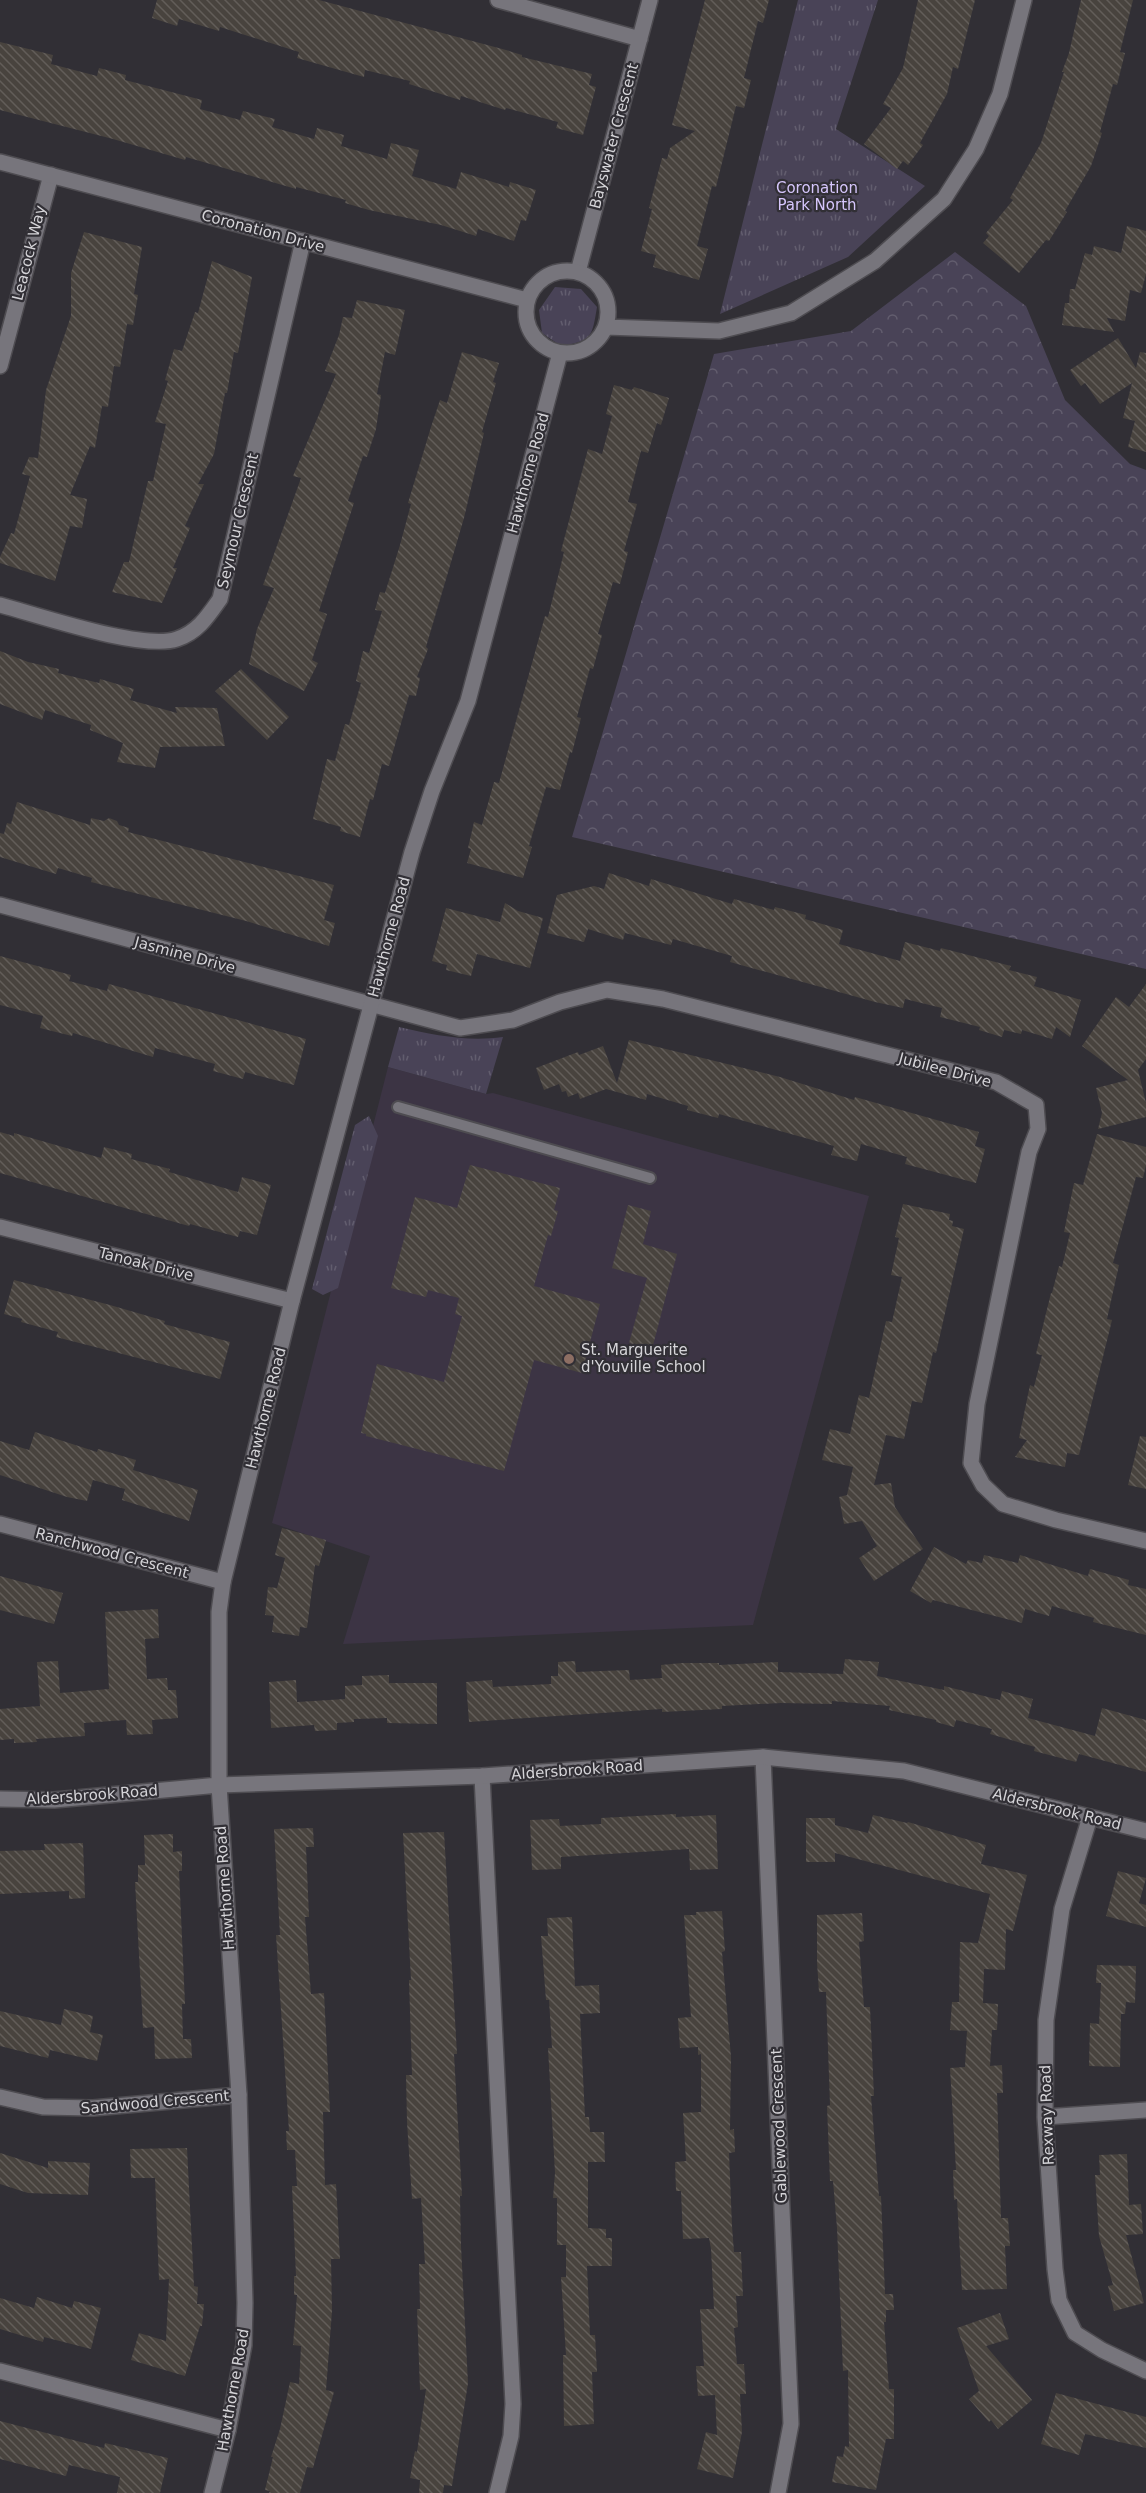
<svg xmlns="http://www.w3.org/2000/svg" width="1146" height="2493" font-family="'DejaVu Sans',sans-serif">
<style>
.education{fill:#3c3444}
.grass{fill:url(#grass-tufts)}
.forest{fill:url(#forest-crowns)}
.building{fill:url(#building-back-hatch)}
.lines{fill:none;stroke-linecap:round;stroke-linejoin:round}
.service-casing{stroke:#4e4c51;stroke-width:14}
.minor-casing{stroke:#4e4c51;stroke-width:18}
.tertiary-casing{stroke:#4e4c51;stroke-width:18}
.service{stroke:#77757c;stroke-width:10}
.minor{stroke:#77757c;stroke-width:15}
.tertiary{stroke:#77757c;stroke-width:15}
.education-dot{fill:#8d6e63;stroke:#312f35;stroke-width:2}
.labels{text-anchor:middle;stroke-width:4.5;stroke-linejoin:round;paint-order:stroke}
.street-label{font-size:15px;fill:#d5d4d8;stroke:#312f35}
.park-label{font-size:15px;fill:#d6c6fc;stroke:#312f35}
.poi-label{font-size:15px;fill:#d5d4d8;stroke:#312f35;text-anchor:start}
</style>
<defs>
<pattern id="grass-tufts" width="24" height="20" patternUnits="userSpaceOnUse" patternTransform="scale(1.5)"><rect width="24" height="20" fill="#494357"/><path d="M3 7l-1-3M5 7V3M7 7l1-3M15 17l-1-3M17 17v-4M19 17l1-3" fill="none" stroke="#625d6e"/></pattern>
<pattern id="forest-crowns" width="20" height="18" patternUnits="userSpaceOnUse" patternTransform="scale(1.5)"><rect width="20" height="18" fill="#494357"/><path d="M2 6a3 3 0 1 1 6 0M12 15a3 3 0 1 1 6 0" fill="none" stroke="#625d6e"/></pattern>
<pattern id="building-back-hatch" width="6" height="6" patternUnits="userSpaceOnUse" patternTransform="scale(1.5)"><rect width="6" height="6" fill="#48433e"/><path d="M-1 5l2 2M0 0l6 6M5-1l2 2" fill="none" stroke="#625d59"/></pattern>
</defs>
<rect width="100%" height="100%" fill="#312f35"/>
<path class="education" d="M388,1067L486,1094L493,1093L869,1196L753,1625L343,1644L370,1556L272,1523Z"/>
<path class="grass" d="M798,0H878L836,129L925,186L848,257L720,314Z
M555,287L581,289L597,307C592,337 592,341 561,346L542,333L539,310Z
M399,1027C434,1035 467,1042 503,1037L486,1094L388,1067Z
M369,1116L378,1136L338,1288L323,1295L312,1289L355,1125Z"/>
<path class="forest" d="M955,252L1026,306L1065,400L1130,464L1146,470V969L572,837L714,354L851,331Z"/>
<path class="building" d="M157,0H319L506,50L522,55V57L592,74L589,85L596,87L583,135L556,128L558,122L506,108L505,110L461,96L460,100L409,84L410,81L365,70L364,77L297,58L299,52L220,27L219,31L179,19L177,26L152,18Z
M705,0H769L763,23L758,21L744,78L751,80L744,108L736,106L716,187L712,186L697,246L708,249L699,280L653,267L656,255L641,251L652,209L649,208L662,158L667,159L670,148L695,131L672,125Z
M918,0H975L958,69L953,67L947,94L920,143L923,145L908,165L903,161L897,169L864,144L891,108L883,104L903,68Z
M1081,0H1133L1120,52L1125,53L1117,85L1113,84L1100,132L1102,133L1091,166L1065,211L1067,212L1049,241L1046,240L1019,273L983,243L989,236L986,233L1013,200L1010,198L1041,143L1064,72H1062L1069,53Z
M0,42L53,55L51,64L97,76L99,68L126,75L125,80L202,100L200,109L240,120L243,111L275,119L272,127L314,139L317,128L344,135L341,146L387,159L391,143L419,150L412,176L456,189L461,172L509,187L510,182L536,190L526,221L521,220L514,241L478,229L476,236L441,225L369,210L345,203L346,200L296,187V189L186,157L185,160L113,139L0,110Z
M1127,226L1146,231V274L1141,293L1130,290L1125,321L1107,318L1114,332L1062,325L1065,303H1069L1070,289H1075L1085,253L1092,255L1094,246L1121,253Z
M84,232L142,247L134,294L138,295L133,325L127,324L120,367L114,366L108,407L102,406L95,448L90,446L70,495L87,499L82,528L70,526L55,581L0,563V557L11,533L14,534L30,476L22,474L29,457L38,458L46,390L71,316V273Z
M212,261L252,277L238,353L234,352L227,393H225L214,454L198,484H204L185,526L190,528L173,568H177L162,603L112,592L124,562H129L148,481H153L166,424L155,422L168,381L165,380L174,349L182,351L195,312L198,313Z
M357,300L405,310L395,355L385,352L377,394L381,395L376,429L367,457L363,456L348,501L354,503L319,611L327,614L312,660L318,663L304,691L249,664L257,629L274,588L263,585L301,478L293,476L336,374L325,371L339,335L343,317L352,318Z
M1118,338L1136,368L1140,352L1146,353V452L1128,447L1135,421L1123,418L1132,383L1100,404L1085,383L1081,386L1070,370Z
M462,352L499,363L493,382L496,383L482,432L484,433L464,518L426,647L428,649L417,677L420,678L416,696L409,695L389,766L382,764L373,800L370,799L360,837L340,831L341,827L313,819L327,759L335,761L345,724L349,725L361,683L356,681L363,651L369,653L382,611L375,610L380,592L385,593L400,545L411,504L408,503L431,427L440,400L447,403Z
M614,385L632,390L634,387L669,398L661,425L657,423L648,453L641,451L628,502L637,504L624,551L628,552L620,584L613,582L598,634L602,635L593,669L590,668L577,717L581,718L572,753L570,752L560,790L546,787L529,846L532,847L523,878L467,863L471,849L468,848L474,822L482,825L494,782L499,783L545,616L548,617L564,552L561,551L588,449L602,454L612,416L606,414Z
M0,651L28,662L59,669L58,673L99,683L100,679L134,689L130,700L177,713L175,707L217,708L225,746L160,747L155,768L117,762L123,743L90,730L91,725L45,710L42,720L0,704Z
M241,669L289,717L267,740L215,691Z
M17,802L90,825L91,818L104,821L109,818L117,821L119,825L129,828L128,832L334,885L324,920L335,923L329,946L246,921L91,882L92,878L58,868L56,874L0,857V833L4,834L7,823L11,824Z
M609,873L649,886L651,879L732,904L734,899L774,910L775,907L806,915L805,919L843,930L839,944L900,961L905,942L940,951L941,948L1011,966L1009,970L1037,977L1034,986L1081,1000L1070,1037L1056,1027L1052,1039L1022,1030L1021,1034L1004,1030L1002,1037L979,1030L980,1027L940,1017L942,1008L905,999L903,1008L875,1002L730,962L732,956L673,939L671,945L625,933L623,940L588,929L584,942L547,933L557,895L594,886L604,889Z
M505,903L518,911L543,918L530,968L477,954L471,976L446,970L447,965L432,961L446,908L500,922Z
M0,956L71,975L69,981L107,991L109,984L306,1039L294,1085L245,1072L243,1079L213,1071L215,1064L155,1048L153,1057L73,1033L72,1036L40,1028L43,1016L0,1005Z
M1146,984V1059L1138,1070L1146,1103V1117L1098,1129L1102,1113L1096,1088L1128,1080L1082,1046L1116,997L1129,1007Z
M629,1040L780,1077L854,1100L855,1097L979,1132L975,1146L985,1149L976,1183L905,1164L907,1157L861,1144L857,1161L831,1155L834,1146L719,1114L718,1118L687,1110L688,1106L647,1094L646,1100L606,1089L580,1099L578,1093L568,1097L566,1091L562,1092L559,1084L544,1090L536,1068L578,1052L579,1055L603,1046L617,1083Z
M0,1132L14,1136V1133L101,1158L104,1147L132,1154L131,1159L170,1169L169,1172L238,1192L242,1177L271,1185L257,1235L240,1231L238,1237L190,1224L189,1226L0,1173Z
M1097,1134L1146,1147V1165L1143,1178L1136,1177L1113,1263L1119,1265L1107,1319L1112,1320L1079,1455L1067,1453L1065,1467L1015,1457L1027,1440L1019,1438L1030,1385L1034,1387L1042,1355L1036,1354L1051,1293H1052L1059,1266L1062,1267L1070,1233L1064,1232L1074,1183L1083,1185Z
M470,1165L560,1188L554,1210L558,1211L551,1236L548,1235L534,1286L600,1304L582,1373L534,1360L504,1471L366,1436V1434L361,1433L377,1364L444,1382L462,1316L455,1314L459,1298L428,1290L426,1297L391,1288L415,1197L457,1208Z
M903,1204L950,1214L949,1220L953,1221L952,1226L964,1229L936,1353L933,1352L922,1403L912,1401L904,1439L886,1435L874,1485L891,1483L895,1507L923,1549L874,1581L859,1558L877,1546L862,1521L844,1524L839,1497L847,1495L853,1467L822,1460L830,1429L850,1434L859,1395L869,1398L886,1321L892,1322L902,1277L891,1275L899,1238L895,1237Z
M628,1205L651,1211L643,1244L677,1254L652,1349L629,1343L647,1278L612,1268Z
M14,1280L110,1305L165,1321L164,1324L230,1342L220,1379L56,1337L58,1332L21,1322L22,1319L4,1314Z
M35,1432L97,1452L98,1449L136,1460L133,1470L198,1490L189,1521L122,1500L125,1489L93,1480L87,1501L67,1497L0,1475V1441L29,1450Z
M1140,1436L1146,1437V1489L1128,1485Z
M282,1528L326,1540L319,1566L315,1565L307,1628L300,1627L299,1636L272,1632L274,1616L265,1615L268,1587L277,1588L285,1558L275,1555Z
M934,1547L966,1564L968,1560L982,1563L984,1555L1018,1563L1020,1555L1088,1576L1090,1569L1129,1580L1128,1585L1146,1589V1635L1093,1622L1094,1618L1052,1606L1049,1616L1025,1609L1022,1623L933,1600L931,1603L910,1591Z
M0,1576L63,1593L54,1624L0,1610Z
M158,1609L159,1638L145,1639L147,1679L167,1678L168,1690H176L178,1718L152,1720L153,1734L127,1735L126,1720L84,1723L85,1736L36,1739L37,1742L14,1743V1739L0,1740V1709L40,1706L37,1662L58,1661L60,1693L109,1689L105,1612Z
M845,1659L879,1662L877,1676L944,1690V1686L1000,1700L1002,1691L1033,1699L1028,1718L1095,1736L1102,1708L1146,1720V1772L1079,1754L1076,1762L1034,1751L1035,1747L990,1734L992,1729L956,1720L954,1727L936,1722V1720L889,1710L890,1706L832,1701V1704L781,1703L722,1706V1709L662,1712V1709L469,1722L466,1682L492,1680L493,1687L551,1684V1676H558V1662L575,1661L576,1672L629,1670L630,1680L662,1678L661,1665L682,1663H719V1665L778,1662V1672L843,1674Z
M389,1675V1683H437V1724L387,1723V1718L354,1719V1722L337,1723V1730L315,1731L314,1725L271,1728L269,1682L296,1680L297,1702L345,1699V1686L362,1685V1676Z
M676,1814V1817L716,1815L718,1869L690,1870L689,1849L561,1857V1869L532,1870L530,1820L559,1819L560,1826L601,1824V1818Z
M873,1815L907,1823L908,1822L986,1845L981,1864L1027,1875L1013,1931L1006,1929L1005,1970L984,1969L983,2003L998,2004L997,2030H992L990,2066L1002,2065L1003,2093H997L1001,2218H1008L1010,2246H1005L1007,2289L962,2290L957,2199L954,2200L953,2170H956L950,2068L965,2067L967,2031L950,2030L952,2002H959L960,1942L978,1943L990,1894L835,1853V1862H806V1818H835V1825L868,1833Z
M313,1828L314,1847H306L309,1917H305L311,1994L324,1993L330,2112H323L325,2185L336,2184L340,2259H331L332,2311L326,2390L334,2392L313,2468L307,2467L300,2493H269L270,2491L265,2490L273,2457H271L280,2429L290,2382L299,2384L301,2346L293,2345L297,2295H294V2276H296L292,2186H297L295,2150H287L286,2131H289L276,1935H280L274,1829Z
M444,1832L457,2054H454L462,2196H460L461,2246L468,2383L452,2486L444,2485L443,2493H419L420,2480L410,2478L415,2451L417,2452L426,2389L420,2390L417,2309H420L419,2264H425L421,2198L412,2199L407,2122L406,2075H412L409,1980H411L403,1833Z
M173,1834V1852L182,1851V1871H179L185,2004H182L183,2039H191L192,2058L155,2059L154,2027L143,2028L135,1882H138V1865H145L144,1835Z
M83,1843L85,1898L69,1899V1891L0,1894V1851L45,1850L44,1844Z
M1118,1871L1146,1878L1139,1903L1146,1905V1927L1106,1916Z
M722,1911L725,1951L722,1952L731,2057L730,2130L734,2129L735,2152L729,2153L732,2226L734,2252H741L743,2296H736L738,2327L734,2328L737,2364H744L746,2394H740L742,2432L733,2478L697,2469L706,2432L717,2435L715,2395L698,2396L696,2366H704L700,2309H714L711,2249L709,2238L683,2239L681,2191H676L675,2162L686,2161L683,2113L701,2112V2054L698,2055V2047L680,2048L678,2018L691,2017L684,1915H696V1912Z
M862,1913L864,1941L859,1942L864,2007H870L874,2096H871L879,2196H881L885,2294H893L894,2310H886V2322H884L889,2389H894V2439H886L876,2490L832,2482L837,2456L843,2457L845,2446L849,2447L848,2370L843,2371L837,2228L833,2181H830L827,2106L830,2105L826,1992H819L817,1962V1915Z
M572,1917L575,1986L599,1985L600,2013L580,2014L585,2117H589L590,2132H604L605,2162H588V2228L606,2229V2238H612V2266H587L590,2335H595L597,2372H592L594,2424L564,2426L563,2355H566L561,2277H566V2245H557V2198H553L555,2173L548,2048H552L549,2000H546L541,1936H548L547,1918Z
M1097,1965L1136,1966L1135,2003L1126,2002L1125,2014H1121L1120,2067L1089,2066L1090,2023L1099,2024L1101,1983H1096Z
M64,2009L93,2016L90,2032L103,2035L97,2061L50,2050L48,2058L0,2046V2011L61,2025Z
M187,2148L194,2286L198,2287L197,2304H204L202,2326H200L185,2376L131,2360L139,2333L166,2341L169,2279L159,2280L155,2178H131L130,2149Z
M0,2153L48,2168V2161L90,2163L88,2195L28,2193L0,2184Z
M1127,2154L1129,2205L1141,2204L1143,2234L1126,2235L1144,2303L1114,2311L1108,2286L1113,2285L1099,2236L1095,2175H1100L1099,2155Z
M37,2297L72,2308L74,2301L101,2308L91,2349L44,2337L43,2342L0,2329V2298L34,2308Z
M1000,2313L1009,2339L986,2346L1032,2400L998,2429L991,2420L989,2422L969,2399L979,2391L957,2328Z
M1056,2393L1146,2417V2448L1085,2434L1079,2455L1041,2444Z
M0,2421L104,2448L105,2443L168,2458L160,2493H117L120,2477L69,2465L66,2476L0,2459Z"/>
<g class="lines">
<defs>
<path id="service" d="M398,1107L650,1178"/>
<path id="minor" d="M498,0L640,39
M578,272L650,0
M0,366L51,175
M0,605C38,615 143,651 177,639C198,632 208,616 220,599L303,241
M0,905L460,1028L513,1020L560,1002L607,990L663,999L996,1082L1036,1105L1038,1129L1029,1152L977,1404L971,1463L983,1485L1003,1504L1056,1520L1146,1541
M0,1227L292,1301
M0,1524L223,1582
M763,1757L791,2424L778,2493
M482,1776L513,2404L511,2436L497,2493
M1090,1817L1062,1909L1046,2020L1045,2117L1055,2269L1059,2300L1075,2333L1102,2350L1146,2371
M0,2097L43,2107L93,2108L239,2095
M1045,2117L1146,2110
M0,2371L228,2430"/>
<path id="tertiary" d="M0,162L527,300
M526 312a41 41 0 1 1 82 0a41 41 0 1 1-82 0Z
M606,327L719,331L791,313L875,261L944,199L976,149L1000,94L1024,0
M0,1799L54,1800L219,1785L482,1776L763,1757L904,1771L1146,1831
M212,2493L228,2430L244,2345L245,2303L239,2095L219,1785V1612L223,1582L292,1301L412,852L432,791L468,701L560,353"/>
</defs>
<use href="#service" class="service-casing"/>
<use href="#minor" class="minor-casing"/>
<use href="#tertiary" class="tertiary-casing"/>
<use href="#service" class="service"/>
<use href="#minor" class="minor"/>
<use href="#tertiary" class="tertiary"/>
</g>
<circle class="education-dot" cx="569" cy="1359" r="6"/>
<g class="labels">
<g class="street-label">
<text transform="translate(614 136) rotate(-75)" y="5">Bayswater Crescent</text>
<text transform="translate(263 231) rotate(15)" y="5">Coronation Drive</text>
<text transform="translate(29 253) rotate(-76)" y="5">Leacock Way</text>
<text transform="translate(528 473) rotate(-75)" y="5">Hawthorne Road</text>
<text transform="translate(238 521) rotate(-77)" y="5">Seymour Crescent</text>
<text transform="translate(389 937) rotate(-75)" y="5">Hawthorne Road</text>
<text transform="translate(185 955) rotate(15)" y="5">Jasmine Drive</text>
<text transform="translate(945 1070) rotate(15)" y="5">Jubilee Drive</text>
<text transform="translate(146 1264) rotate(14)" y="5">Tanoak Drive</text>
<text transform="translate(266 1408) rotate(-76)" y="5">Hawthorne Road</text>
<text transform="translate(112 1553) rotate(15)" y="5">Ranchwood Crescent</text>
<text transform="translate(577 1770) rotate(-4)" y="5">Aldersbrook Road</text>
<text transform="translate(92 1795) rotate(-4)" y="5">Aldersbrook Road</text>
<text transform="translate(1057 1809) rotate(14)" y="5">Aldersbrook Road</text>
<text transform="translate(225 1888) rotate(-94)" y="5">Hawthorne Road</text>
<text transform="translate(155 2102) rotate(-5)" y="5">Sandwood Crescent</text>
<text transform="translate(1047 2115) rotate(-92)" y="5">Rexway Road</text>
<text transform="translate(779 2126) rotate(-92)" y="5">Gablewood Crescent</text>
<text transform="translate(233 2390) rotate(-80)" y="5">Hawthorne Road</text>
</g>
<g class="park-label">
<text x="817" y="193">Coronation<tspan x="817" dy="17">Park North</tspan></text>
</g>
<g class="poi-label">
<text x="581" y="1355">St. Marguerite<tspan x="581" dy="17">d'Youville School</tspan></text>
</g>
</g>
</svg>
